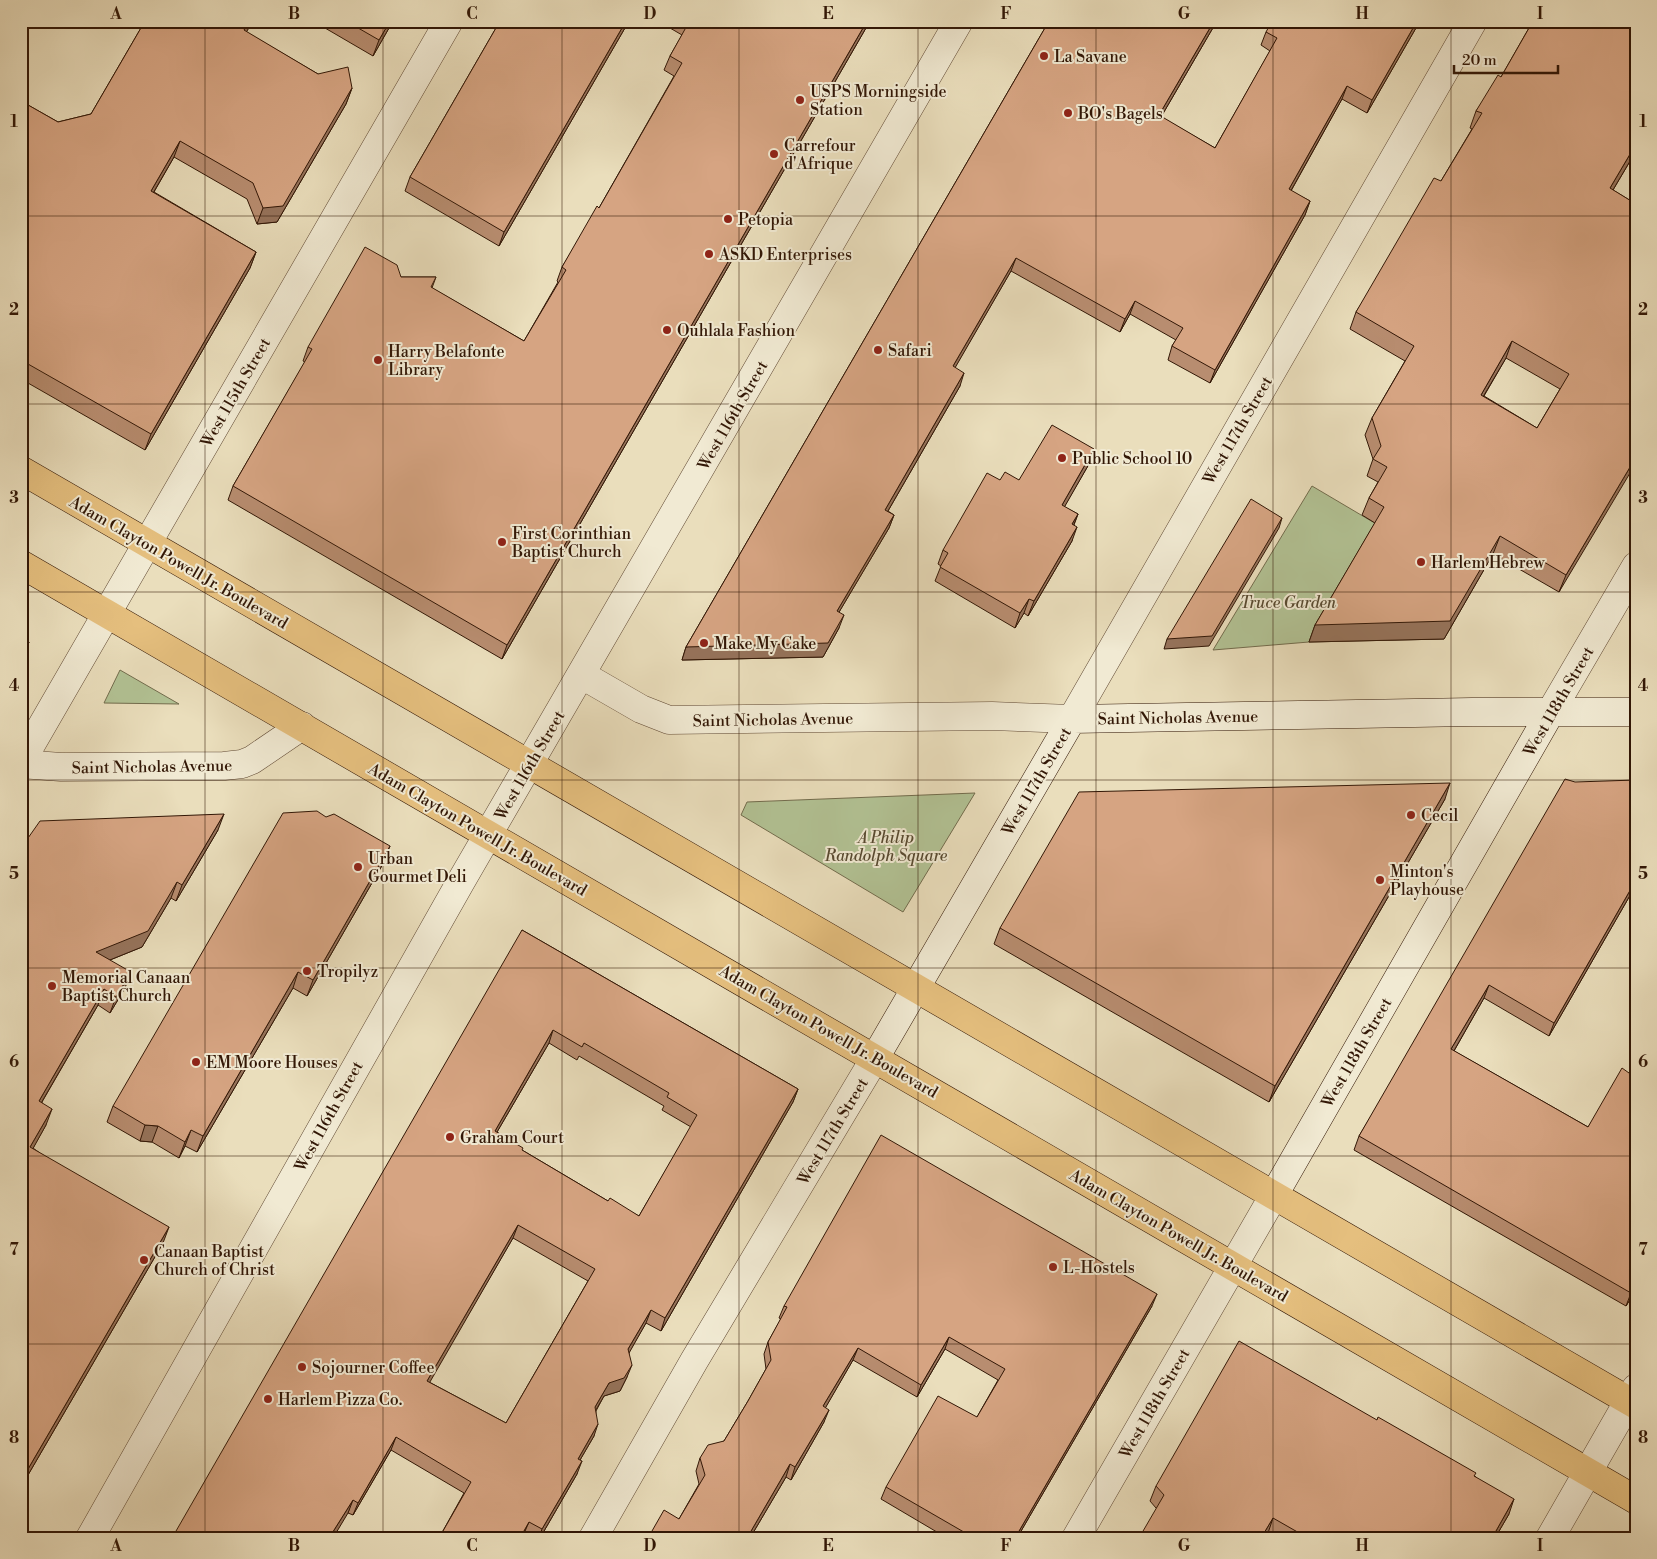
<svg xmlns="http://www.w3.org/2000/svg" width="1657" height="1559" font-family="'Libre Bodoni',serif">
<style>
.green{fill:#b2c294;stroke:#726c4d}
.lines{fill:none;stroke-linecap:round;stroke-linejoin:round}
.minor-casing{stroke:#604934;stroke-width:29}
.tertiary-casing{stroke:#604934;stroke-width:29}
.secondary-casing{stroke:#321706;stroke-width:29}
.primary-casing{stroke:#321706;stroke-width:29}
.minor{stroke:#f1ead3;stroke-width:28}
.tertiary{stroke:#f1ead3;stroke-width:28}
.secondary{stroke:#f1ead3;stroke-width:28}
.primary{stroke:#e5bf7e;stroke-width:28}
.wall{fill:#b88d70;stroke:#321706;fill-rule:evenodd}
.shaded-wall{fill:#96735b;stroke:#321706}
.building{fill:#d6a482;stroke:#321706;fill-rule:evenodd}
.grid{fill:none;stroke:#321706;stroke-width:1;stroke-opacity:0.55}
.poi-dot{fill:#8f2418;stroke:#f1ead3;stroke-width:2}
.labels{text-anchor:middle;stroke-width:4;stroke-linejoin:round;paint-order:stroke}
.poi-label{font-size:16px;fill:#321706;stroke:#f1ead3;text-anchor:start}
.street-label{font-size:16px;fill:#321706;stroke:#f1ead3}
.park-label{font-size:16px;font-style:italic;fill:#584a31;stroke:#f1ead3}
.neatline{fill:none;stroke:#321706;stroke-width:2}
.grid-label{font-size:16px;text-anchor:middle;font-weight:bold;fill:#321706}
</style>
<rect width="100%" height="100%" fill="#eadebc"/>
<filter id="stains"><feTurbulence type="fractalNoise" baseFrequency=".004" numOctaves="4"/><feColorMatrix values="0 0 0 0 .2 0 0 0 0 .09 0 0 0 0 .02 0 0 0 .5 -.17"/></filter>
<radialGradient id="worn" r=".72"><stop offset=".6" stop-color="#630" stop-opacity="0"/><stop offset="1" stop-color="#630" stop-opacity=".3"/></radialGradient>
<path class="green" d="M1312,486L1378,525L1309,642L1213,650Z
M120,670L179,704L104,703Z
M975,793L903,912L741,815L747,802Z"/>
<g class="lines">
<defs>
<path id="minor" d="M1550,713L1636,566
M1072,719L1473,21
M21,762L449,21
M593,1538L694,1361L875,1058
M1076,1538L1274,1195
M1550,1538L1636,1388"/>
<path id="tertiary" d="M582,675L641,709L669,720L992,716L1072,719
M21,764L61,767L224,766L242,764L252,760L302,726
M90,1538L460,883L959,21"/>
<path id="secondary" d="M875,1058L1072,719L1472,712H1636
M1274,1195L1550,713"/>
<path id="primary" d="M21,470L1636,1405
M21,564L1636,1500"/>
</defs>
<use href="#minor" class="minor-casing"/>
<use href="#tertiary" class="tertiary-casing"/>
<use href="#secondary" class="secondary-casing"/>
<use href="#primary" class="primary-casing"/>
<use href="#minor" class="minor"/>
<use href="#tertiary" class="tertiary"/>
<use href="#secondary" class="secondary"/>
<use href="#primary" class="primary"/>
</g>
<path class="wall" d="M145,21H253L246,32L318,74L352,88L346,104L277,222L257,224L247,199L174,157L154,192L256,252L250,268L145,450L21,379V101L58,122L91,114Z
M313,21H393L373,56Z
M500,21H629L499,246L405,191L410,177Z
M658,21H870L502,659L228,500L233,486L305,362L303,361L308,347L401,277H436L432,288L524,341L558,282L557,281L562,267L599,208L674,76L664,70L670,56L682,35Z
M1049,21L1214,26L1161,117L1215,148L1270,51L1261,45L1266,32L1420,21L1367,113L1342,99L1291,191L1310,201L1305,215L1210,383L1168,360L1172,346L1176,340L1130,314L1120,332L1011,271L955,367L960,386L888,511L894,515L889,528L839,612V628L823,657L682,660L686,647Z
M1528,21H1636V151L1613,190L1636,204V427L1559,592L1493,554L1444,639L1309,642L1315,625L1375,523L1362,515L1369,498L1378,482L1367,476L1373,459L1365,435L1372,418L1405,361L1350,329L1356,312L1441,181L1472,129L1470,128L1476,111L1501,77L1529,28L1526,26ZM1506,358L1560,389L1537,428L1484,396Z
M1089,464L1064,507L1078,514L1074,525L1072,541L1028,616L1024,613L1015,628L935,581L941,566L938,564L943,550L1019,480Z
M1575,782L1636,885L1549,1036L1484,998L1454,1051L1588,1127L1629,1073L1636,1061V1290L1626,1306L1354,1150L1359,1136Z
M1445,799L1269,1102L994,944L1000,928Z
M218,830L176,901L171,898L142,947L110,960L125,988L110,1013L98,1005L42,1102L46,1125L33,1148L163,1243L21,1487V848Z
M384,862L307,996L293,988L197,1152L185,1146L179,1158L152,1142L140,1141L107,1122L113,1106Z
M522,930L798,1089L793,1102L661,1331L646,1323L629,1352L627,1377L620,1391L604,1396L596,1411L594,1436L580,1460L577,1474L540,1538H530L524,1535L522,1538H439L464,1493L391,1450L353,1515L348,1513ZM549,1043L577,1060L579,1056L664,1106L662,1110L691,1127L639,1216L608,1201L522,1150L497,1132ZM513,1238L588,1281L506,1423L429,1382Z
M784,1306H1152L1017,1538H947L881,1499L886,1487L977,1417L998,1380L945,1349L917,1397L853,1360L825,1408L824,1422L791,1480L786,1477L750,1538H648L679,1519L699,1484L696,1471L700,1458L724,1441L748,1401L766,1369L764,1354L768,1342L781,1319L779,1318Z
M1475,1476L1509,1514L1495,1538H1276L1268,1533L1156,1508L1150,1501L1156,1486Z"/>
<path class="shaded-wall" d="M249,21H253L238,46L244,30Z
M390,21H393L373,56L379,40Z
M626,21H629L499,246L504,232Z
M867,21H870L502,659L507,645Z
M1214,21H1215L1214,26L1154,129L1159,115Z
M1417,21H1420L1367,113L1372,100Z
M1347,86L1342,99L1284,203L1289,189Z
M352,88L346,104L277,222L257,224L263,208Z
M180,141L174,157L145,207L151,191Z
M1636,144V151L1604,205L1610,188Z
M1310,201L1305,215L1210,383L1215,370Z
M256,252L250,268L145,450L151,434Z
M1016,258L1011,271L948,380L953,366Z
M1135,301L1130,314L1120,332L1125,319Z
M1512,341L1506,358L1474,412L1481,395Z
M964,373L960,386L881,523L885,510Z
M1636,420V427L1625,445L1631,428Z
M1094,449L1089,464L1057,520L1062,505Z
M1636,457V463L1559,592L1566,575Z
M1078,514L1072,529V524Z
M894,515L889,528L832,624L837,611Z
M1282,518L1279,528L1209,646L1164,649L1167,639Z
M1077,527L1072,541L1028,616L1034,601Z
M1500,536L1493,554L1444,639L1309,642L1315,625Z
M1029,599L1024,613L1015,628L1020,613Z
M844,615L839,628L823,657L682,660L686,647Z
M29,642L24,657L21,661V655Z
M1450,783L1445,799L1269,1102L1275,1086Z
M224,814L218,830L176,901L182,885Z
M390,846L384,862L307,996L313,980Z
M1636,880V885L1549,1036L1554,1023Z
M177,882L171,898L142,947L90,968L96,952Z
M131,972L125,988L110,1013L116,997Z
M298,972L293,988L197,1152L203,1136Z
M1489,985L1484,998L1447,1063L1451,1049Z
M104,989L98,1005L33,1117L39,1101Z
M553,1030L549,1043L490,1144L495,1131Z
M798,1089L793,1102L661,1331L665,1318Z
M52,1109L46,1125L25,1163L30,1147Z
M145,1125L158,1126L152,1142L140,1141Z
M191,1130L185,1146L179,1158L185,1142Z
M518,1225L513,1238L423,1394L427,1381Z
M169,1227L163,1243L21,1487V1481Z
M1636,1285V1290L1626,1306L1631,1293Z
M1157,1294L1152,1306L1017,1538H1015Z
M651,1310L646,1323L624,1362L628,1349Z
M949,1337L945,1349L917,1397L921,1385Z
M858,1348L853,1360L819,1419L823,1406Z
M632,1365L627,1377L620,1391L604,1396L590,1420L595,1407L609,1383Z
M829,1410L824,1422L791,1480L795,1467Z
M598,1424L594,1436L573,1472L578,1459Z
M396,1437L391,1450L353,1515L358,1503Z
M582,1461L577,1474L540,1538H539L542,1529Z
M790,1464L786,1477L750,1538H747Z
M1514,1499L1509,1514L1495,1538H1492Z
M353,1500L348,1513L333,1538H329Z
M1273,1518L1268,1533L1265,1538H1261Z
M529,1522L522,1538H520Z"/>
<path class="building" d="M145,21H249L244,30L318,74L348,67L352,88L283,206L263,208L253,183L180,141L151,191L256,252L151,434L21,360V101L58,122L91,114Z
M346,21H390L379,40Z
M500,21H626L504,232L410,177Z
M687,21H867L507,645L233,486L312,349L308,347L365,247L397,265L401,277H436L431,287L524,341L566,270L562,267L597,206L599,208L682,63L670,56L689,22Z
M1049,21H1214L1159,115L1215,148L1277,38L1266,32L1272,21H1417L1372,100L1347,86L1289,189L1310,201L1215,370L1172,346L1183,328L1135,301L1125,319L1016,258L953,366L964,373L885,510L894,515L837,611L844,615L828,643L686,647Z
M1533,21H1636V144L1610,188L1636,204V420L1631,428L1636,430V457L1566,575L1500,536L1450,621L1315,625L1384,507L1369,498L1387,467L1373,459L1381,446L1372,418L1414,346L1356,312L1434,178L1441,181L1482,113L1476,111L1498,75L1501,77ZM1512,341L1569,374L1537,428L1481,395Z
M1052,425L1094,449L1062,505L1078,514L1072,524L1077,527L1034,601L1029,599L1020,613L940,567L948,553L943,550L987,473L1000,480L1005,472L1019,480Z
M1251,499L1282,518L1212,636L1167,639Z
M21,638L29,642L21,655Z
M1565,779L1575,782L1636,780V880L1554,1023L1489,985L1451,1049L1588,1127L1622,1068L1629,1073L1636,1061V1285L1631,1293L1359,1136Z
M1450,783L1275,1086L1000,928L1079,792Z
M317,811L326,817L334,814L390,846L313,980L298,972L203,1136L191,1130L185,1142L158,1126L145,1125L113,1106L283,813Z
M224,814L182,885L177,882L148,931L96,952L131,972L116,997L104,989L39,1101L52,1109L30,1147L169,1227L21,1481V848L40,821Z
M522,930L798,1089L665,1318L651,1310L628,1349L632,1365L624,1378L609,1383L595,1407L598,1424L578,1459L582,1461L542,1529L529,1522L520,1538H439L471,1482L396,1437L358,1503L353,1500L329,1538H172ZM553,1030L582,1047L584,1043L669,1093L667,1097L697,1115L639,1216L610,1198L608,1201L522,1150L523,1148L495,1131ZM518,1225L595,1269L506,1423L427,1381Z
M881,1135L1157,1294L1015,1538H968L969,1535L886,1487L938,1396L977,1417L1005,1369L949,1337L921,1385L858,1348L823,1406L829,1410L795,1467L790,1464L747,1538H648L664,1510L679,1519L705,1475L700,1458L708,1445L724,1441L748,1401L771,1360L768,1342L787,1307L784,1306Z
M1239,1341L1377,1420L1378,1417L1476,1473L1474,1476L1514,1499L1492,1538H1308L1273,1518L1261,1538H1139L1164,1495L1156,1486Z"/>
<path class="grid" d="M205,21V1538M383,21V1538M562,21V1538M739,21V1538M918,21V1538M1096,21V1538M1273,21V1538M1451,21V1538M21,216H1636M21,404H1636M21,592H1636M21,780H1636M21,968H1636M21,1156H1636M21,1344H1636"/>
<g class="poi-dot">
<circle cx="1044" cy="56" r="5"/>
<circle cx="800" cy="100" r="5"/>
<circle cx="1068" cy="113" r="5"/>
<circle cx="774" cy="154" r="5"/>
<circle cx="728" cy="219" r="5"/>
<circle cx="709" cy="254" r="5"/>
<circle cx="667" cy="330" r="5"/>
<circle cx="878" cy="350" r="5"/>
<circle cx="378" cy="360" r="5"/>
<circle cx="1062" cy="458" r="5"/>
<circle cx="502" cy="542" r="5"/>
<circle cx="1421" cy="562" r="5"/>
<circle cx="704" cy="643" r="5"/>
<circle cx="1411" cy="815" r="5"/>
<circle cx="358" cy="867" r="5"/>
<circle cx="1380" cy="880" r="5"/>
<circle cx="307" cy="971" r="5"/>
<circle cx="52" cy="986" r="5"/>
<circle cx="196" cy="1062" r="5"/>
<circle cx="450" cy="1137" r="5"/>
<circle cx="144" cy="1260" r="5"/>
<circle cx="1053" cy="1267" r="5"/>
<circle cx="302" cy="1367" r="5"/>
<circle cx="268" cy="1399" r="5"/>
</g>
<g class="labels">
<g class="poi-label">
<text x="1054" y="62">La Savane</text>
<text x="810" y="97">USPS Morningside<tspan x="810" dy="18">Station</tspan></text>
<text x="1078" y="119">BO's Bagels</text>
<text x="784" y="151">Carrefour<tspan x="784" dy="18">d'Afrique</tspan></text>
<text x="738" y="225">Petopia</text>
<text x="719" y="260">ASKD Enterprises</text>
<text x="677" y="336">Ouhlala Fashion</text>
<text x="888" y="356">Safari</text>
<text x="388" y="357">Harry Belafonte<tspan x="388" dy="18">Library</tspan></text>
<text x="1072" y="464">Public School 10</text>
<text x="512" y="539">First Corinthian<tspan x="512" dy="18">Baptist Church</tspan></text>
<text x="1431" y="568">Harlem Hebrew</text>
<text x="714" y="649">Make My Cake</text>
<text x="1421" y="821">Cecil</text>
<text x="368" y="864">Urban<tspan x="368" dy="18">Gourmet Deli</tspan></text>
<text x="1390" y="877">Minton's<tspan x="1390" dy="18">Playhouse</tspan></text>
<text x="317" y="977">Tropilyz</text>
<text x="62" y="983">Memorial Canaan<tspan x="62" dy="18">Baptist Church</tspan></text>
<text x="206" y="1068">EM Moore Houses</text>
<text x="460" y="1143">Graham Court</text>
<text x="154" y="1257">Canaan Baptist<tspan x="154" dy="18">Church of Christ</tspan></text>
<text x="1063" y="1273">L-Hostels</text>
<text x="312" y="1373">Sojourner Coffee</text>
<text x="278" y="1405">Harlem Pizza Co.</text>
</g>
<g class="street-label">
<text transform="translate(235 392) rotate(-60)" y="6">West 115th Street</text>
<text transform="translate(732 415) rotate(-60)" y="6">West 116th Street</text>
<text transform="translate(1237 430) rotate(-60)" y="6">West 117th Street</text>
<text transform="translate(179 562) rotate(30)" y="6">Adam Clayton Powell Jr. Boulevard</text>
<text transform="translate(1558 701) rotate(-60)" y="6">West 118th Street</text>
<text transform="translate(1178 717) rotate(-1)" y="6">Saint Nicholas Avenue</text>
<text transform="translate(773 719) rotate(-1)" y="6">Saint Nicholas Avenue</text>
<text transform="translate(529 765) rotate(-60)" y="6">West 116th Street</text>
<text transform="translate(152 766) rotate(-1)" y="6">Saint Nicholas Avenue</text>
<text transform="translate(1036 781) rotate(-60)" y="6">West 117th Street</text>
<text transform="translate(478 829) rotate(30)" y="6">Adam Clayton Powell Jr. Boulevard</text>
<text transform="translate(829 1031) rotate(30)" y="6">Adam Clayton Powell Jr. Boulevard</text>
<text transform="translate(1356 1052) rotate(-60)" y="6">West 118th Street</text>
<text transform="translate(328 1116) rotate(-61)" y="6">West 116th Street</text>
<text transform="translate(832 1131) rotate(-59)" y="6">West 117th Street</text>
<text transform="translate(1179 1235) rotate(30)" y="6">Adam Clayton Powell Jr. Boulevard</text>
<text transform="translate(1154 1403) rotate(-60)" y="6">West 118th Street</text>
</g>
<g class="park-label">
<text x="1288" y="608">Truce Garden</text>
<text x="886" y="843">A Philip<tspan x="886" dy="18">Randolph Square</tspan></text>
</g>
</g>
<rect width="1657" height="1559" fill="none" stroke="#eadebc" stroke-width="55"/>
<path d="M1454 65v8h104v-8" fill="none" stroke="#321706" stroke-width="2.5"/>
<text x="1462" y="65" font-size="15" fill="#321706" stroke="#f1ead3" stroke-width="4" paint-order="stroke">20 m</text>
<rect x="28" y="28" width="1602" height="1504" class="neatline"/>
<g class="grid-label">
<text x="116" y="19">A</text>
<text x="294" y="19">B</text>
<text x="472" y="19">C</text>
<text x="650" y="19">D</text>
<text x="828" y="19">E</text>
<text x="1006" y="19">F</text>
<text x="1184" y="19">G</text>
<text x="1362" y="19">H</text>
<text x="1540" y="19">I</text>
<text x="14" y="127">1</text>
<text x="1643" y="127">1</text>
<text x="14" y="315">2</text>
<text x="1643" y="315">2</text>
<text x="14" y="503">3</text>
<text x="1643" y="503">3</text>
<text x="14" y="691">4</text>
<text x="1643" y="691">4</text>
<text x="14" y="879">5</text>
<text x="1643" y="879">5</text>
<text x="14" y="1067">6</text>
<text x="1643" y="1067">6</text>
<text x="14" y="1255">7</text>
<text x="1643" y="1255">7</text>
<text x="14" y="1443">8</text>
<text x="1643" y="1443">8</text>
<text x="116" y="1551">A</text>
<text x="294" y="1551">B</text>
<text x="472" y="1551">C</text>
<text x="650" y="1551">D</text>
<text x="828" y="1551">E</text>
<text x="1006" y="1551">F</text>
<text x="1184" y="1551">G</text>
<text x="1362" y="1551">H</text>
<text x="1540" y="1551">I</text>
</g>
<rect width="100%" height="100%" filter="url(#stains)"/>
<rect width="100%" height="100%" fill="url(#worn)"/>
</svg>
